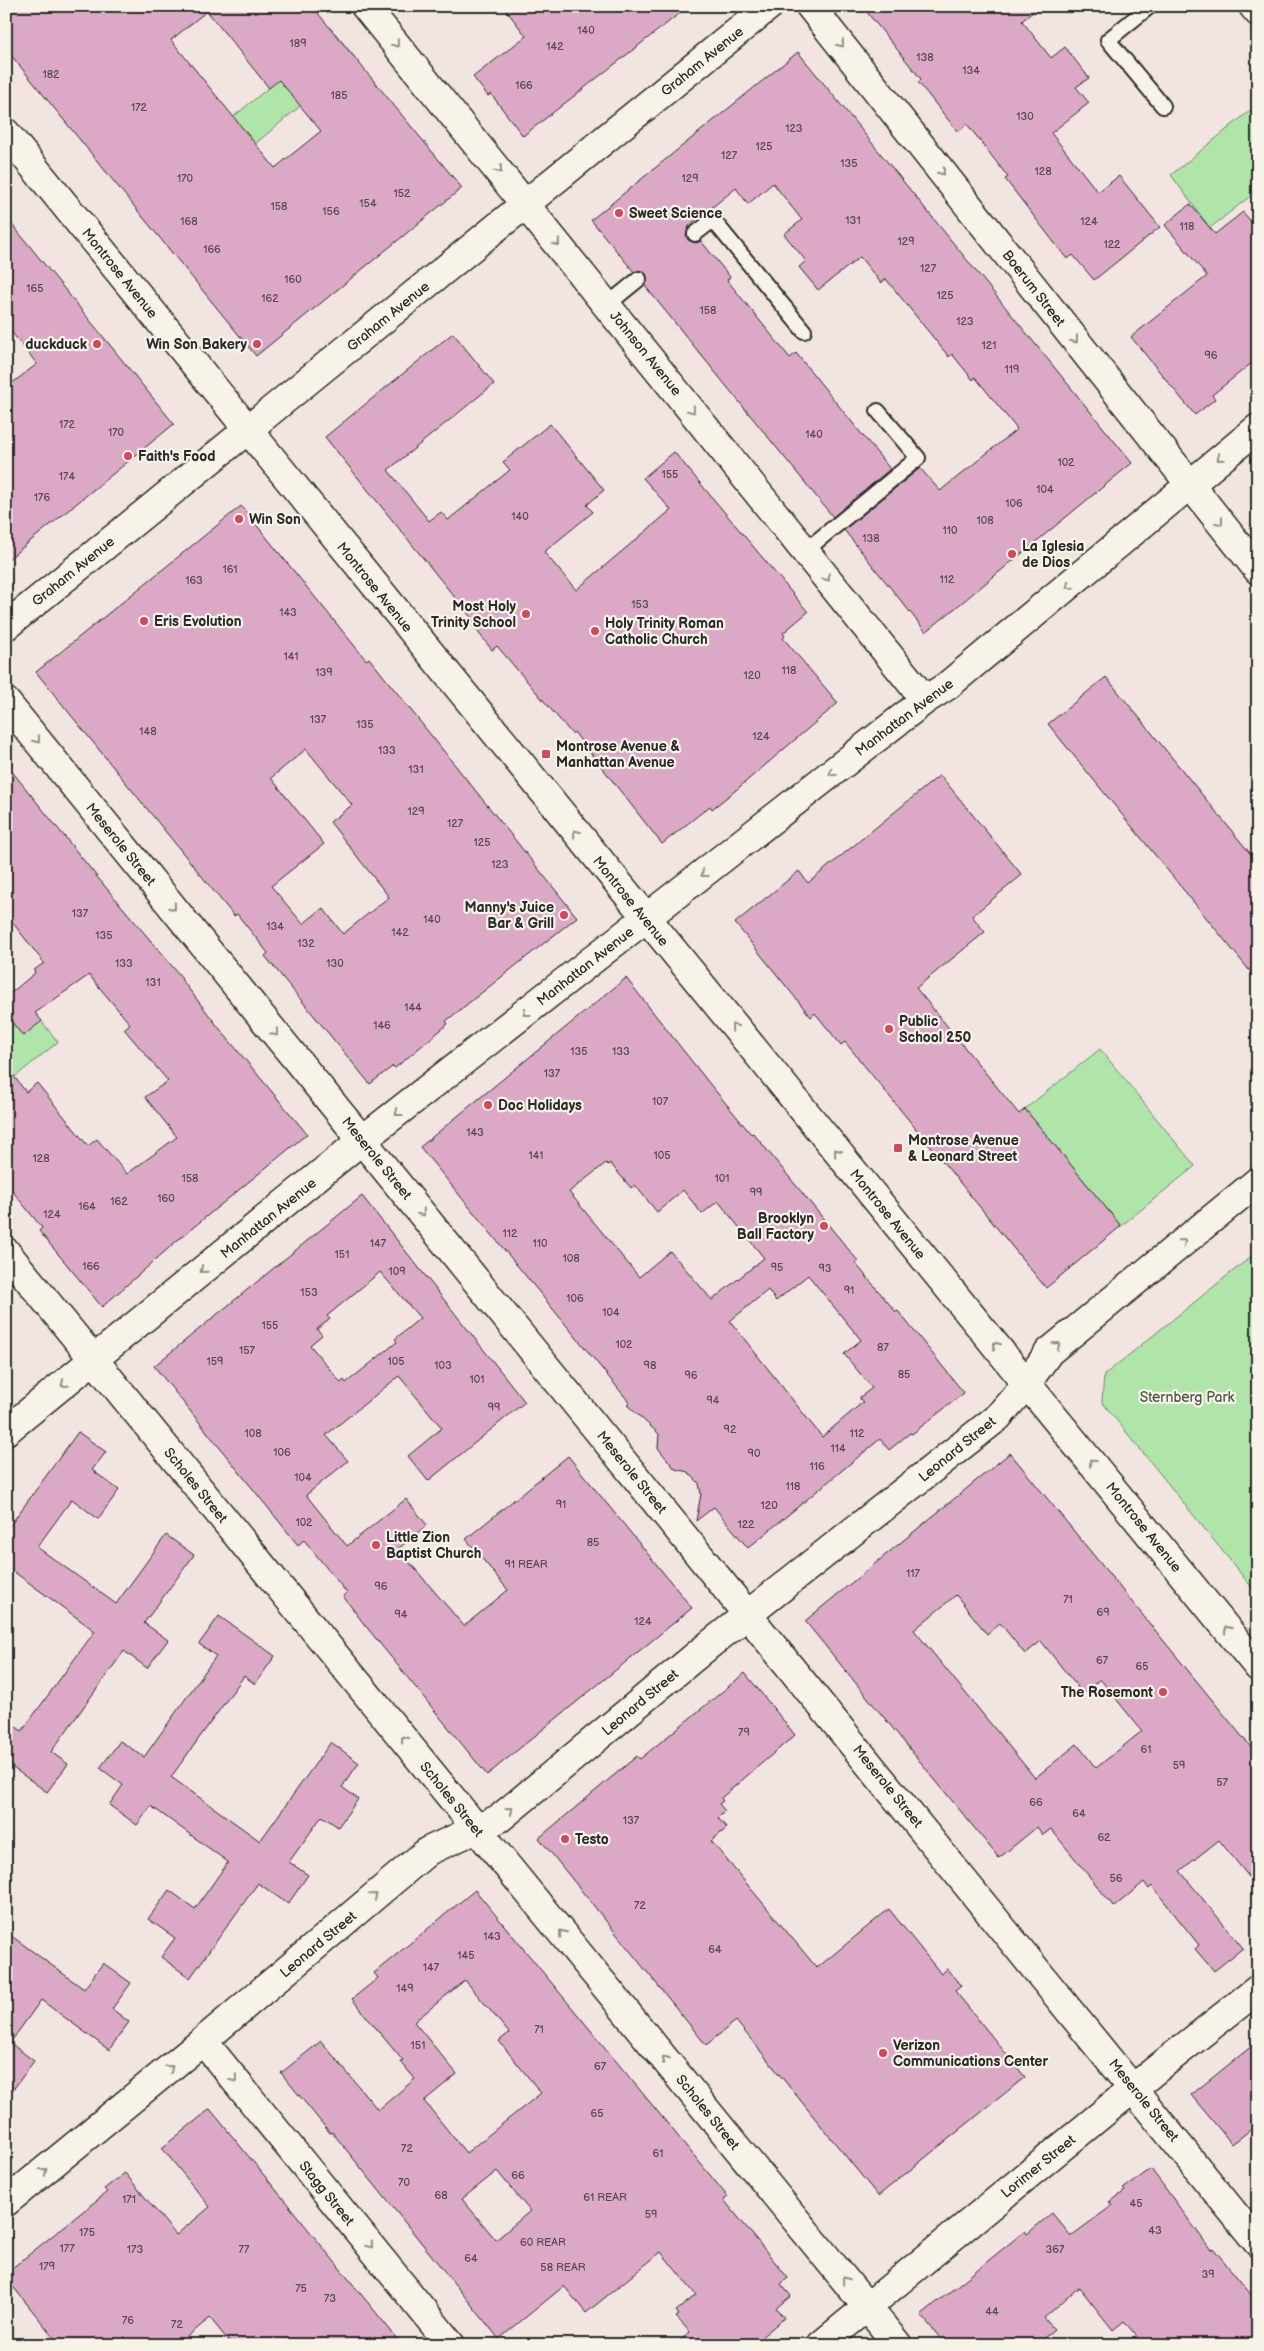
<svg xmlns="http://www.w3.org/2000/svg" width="1264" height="2351" font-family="'Balsamiq Sans',sans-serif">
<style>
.green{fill:#afe5a8;stroke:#6d886a}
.building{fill:#dba9c6;stroke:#2b2b2b;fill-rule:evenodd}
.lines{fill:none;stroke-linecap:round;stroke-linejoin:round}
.lane-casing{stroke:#2b2b2b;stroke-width:18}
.street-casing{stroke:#2b2b2b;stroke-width:31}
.lane{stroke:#f7f3e8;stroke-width:14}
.street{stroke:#f7f3e8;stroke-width:28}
.oneway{stroke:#918f8a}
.poi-dot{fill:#d1495b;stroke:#f7f3e8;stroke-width:2}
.labels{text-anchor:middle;stroke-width:4.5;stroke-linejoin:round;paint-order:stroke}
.number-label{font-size:11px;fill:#574a52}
.street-label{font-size:14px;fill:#2b2b2b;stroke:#f7f3e8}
.poi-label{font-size:14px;font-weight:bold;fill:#2b2b2b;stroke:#f7f3e8;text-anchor:start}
.park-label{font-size:14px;fill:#4c5a4a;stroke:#f7f3e8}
</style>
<rect width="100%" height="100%" fill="#f1e4e1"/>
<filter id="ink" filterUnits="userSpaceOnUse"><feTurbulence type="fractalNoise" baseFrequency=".02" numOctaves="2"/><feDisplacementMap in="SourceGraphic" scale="10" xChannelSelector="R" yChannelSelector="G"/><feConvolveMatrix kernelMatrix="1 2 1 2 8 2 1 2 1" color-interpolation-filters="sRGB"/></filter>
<g filter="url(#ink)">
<path class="green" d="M335,33L356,59L255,144L233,117Z
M1258,104V190L1210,228L1171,175Z
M16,989L58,1042L6,1084V997Z
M1100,1049L1195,1166L1121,1226L1025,1109Z
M1258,1251V1595L1102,1402L1104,1375Z"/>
<path class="building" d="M6,6H312L462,188L256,356L6,49ZM207,11L269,88L279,80L321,131L275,168L171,40Z
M503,6H689L523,136L491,94L488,96L473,77L526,36Z
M862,6H1040L1022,21L1051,58L1065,47L1089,78L1076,87L1089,103L1051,133L1098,192L1119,176L1160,227L1094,280L1073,255L1067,259L1005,179L1008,177L967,124L958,132L918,82L921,79Z
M798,52L1132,463L926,632L844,530L920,468L940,491L1017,429L975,377L973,380L952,354L949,357L886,279L881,283L860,257L818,290L799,267L806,261L784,234L802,220L773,183L748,204L736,188L689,226L686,235L688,240L696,243L701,241L730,277L727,280L790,358L796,353L890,469L833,517L645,286L647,282L646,274L642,271L634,272L591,220Z
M1190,204L1215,234L1243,212L1258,230V358L1212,395L1215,399L1195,415L1131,337L1207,276L1165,225Z
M6,217L174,424L6,561V388L37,364L6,325Z
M453,333L494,384L388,470L429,521L441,512L448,520L510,470L503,462L550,424L604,490L587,505L593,512L544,552L576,590L671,510L643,478L674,452L808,612L783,633L785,636L783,638L838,703L736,790L712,809L710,806L662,844L574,732L572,734L497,646L492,650L471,623L474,621L325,437Z
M241,506L366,660L369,658L577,917L446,1021L448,1024L395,1068L393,1066L370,1084L265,956L268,953L237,914L234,916L36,672ZM306,749L352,805L330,822L389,897L343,934L323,908L303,924L271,886L324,844L271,778Z
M1106,677L1258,863V981L1048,724Z
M6,764L98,878L182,978L181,979L223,1033L307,1134L179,1239L102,1307L39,1231L42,1228L6,1183V1066L26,1092L37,1083L88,1146L97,1139L127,1174L177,1137L145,1097L168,1081L124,1029L130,1024L89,975L35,1013L42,1021L23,1036L6,1015V997L35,973L34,970L44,963L6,914Z
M940,775L1022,875L972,916L985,932L916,988L1019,1114L1025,1109L1121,1226L1046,1288L845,1042L841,1045L815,1013L811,1017L735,923L799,871L808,883Z
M626,978L709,1083L751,1134L753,1133L858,1261L855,1263L896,1312L898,1311L964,1393L912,1434L910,1433L889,1450L880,1439L748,1548L714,1507L696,1521L701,1494L699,1483L688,1472L675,1469L667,1459L658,1448L659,1434L627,1405L630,1403L420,1147ZM606,1163L608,1165L610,1163L631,1188L635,1185L657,1212L683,1190L702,1214L718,1201L764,1258L712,1300L670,1251L639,1277L569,1192ZM808,1275L861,1340L844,1354L872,1388L859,1398L863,1402L822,1437L730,1321L768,1290L776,1301Z
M362,1196L525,1402L428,1481L408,1456L442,1428L399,1376L326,1435L348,1461L306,1495L347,1546L406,1499L427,1525L398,1549L464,1626L508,1590L466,1539L568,1456L692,1608L487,1775L364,1624L343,1596L347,1593L304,1540L298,1545L154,1366ZM380,1272L420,1318L395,1339L397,1342L346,1383L344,1380L341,1383L310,1345L322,1335L317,1329L330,1319L327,1316Z
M78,1432L106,1452L92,1470L119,1490L98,1519L72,1499L37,1547L116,1604L166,1535L194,1555L144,1623L168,1640L147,1668L124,1651L51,1752L68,1764L47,1792L6,1763V1720L22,1731L95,1631L6,1566V1531Z
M1010,1453L1258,1756V1888L1219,1840L1180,1871L1243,1948L1214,1971L1195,1949L1199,1945L1152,1886L1149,1889L1144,1882L1114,1907L1051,1829L1043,1835L1037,1827L999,1858L805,1621ZM956,1595L987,1634L1000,1623L1025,1654L1041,1641L1083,1694L1100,1679L1142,1731L1096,1768L1077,1744L1035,1778L914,1630Z
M219,1616L275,1656L255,1684L244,1676L171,1777L260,1841L331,1742L359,1763L342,1787L358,1799L338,1827L322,1816L289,1862L308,1875L288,1904L258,1883L190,1978L161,1957L175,1938L148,1919L169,1890L195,1909L228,1862L151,1806L137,1825L109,1805L123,1785L100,1768L120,1741L144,1757L216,1656L199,1644Z
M745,1673L795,1735L721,1798L723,1801L719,1804L725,1811L718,1818L727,1828L711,1841L817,1968L889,1909L941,1974L947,1969L961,1986L955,1991L1025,2077L878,2196L736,2021L706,2045L539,1838L637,1756L640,1759Z
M475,1890L728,2197L724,2200L788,2278L781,2284L791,2296L776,2308L784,2318L752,2345H675L690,2332L676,2317L679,2315L676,2311L696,2295L661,2252L586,2313L564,2286L499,2339L332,2132L330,2133L281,2073L321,2041L378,2110L415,2079L401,2062L403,2061L352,1999L378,1978L374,1973ZM465,1980L509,2033L499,2041L541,2093L466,2153L424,2101L457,2074L414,2022ZM497,2171L530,2211L496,2240L462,2199Z
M6,1932L84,1989L103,1963L131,1983L112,2009L129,2022L109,2050L41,2000L10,2043L34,2061L6,2099Z
M1258,2041V2124L1232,2144L1191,2095Z
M210,2109L391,2331L401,2345H232L210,2318L177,2345H60L6,2278V2273L107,2192L104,2189L125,2173L176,2235L210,2207L162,2148Z
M1151,2169L1211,2250L1213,2248L1258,2303V2345H1144L1124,2321L1113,2330L1079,2287L1044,2318L1054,2329L1036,2345H946L921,2315L1025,2231L1027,2234L1052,2213L1071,2236L1113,2205L1110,2202L1125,2191L1123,2189Z"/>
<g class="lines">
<defs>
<path id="lane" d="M1150,6L1108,40L1163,106
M695,234L713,220L804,331
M607,305L639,279
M805,551L918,458L878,411"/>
<path id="street" d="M365,6L925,700
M810,6L1258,570
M1253,6L1258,12
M6,133L1258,1667
M6,626L769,6
M6,702L1258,2243
M6,1252L898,2345
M6,1431L362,1140L925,700L947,686L1258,428
M203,2041L451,2345
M6,2202L203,2041L428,1851L500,1818L709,1645L998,1417L1027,1383L1049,1352L1258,1181
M821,2345L1158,2068L1258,1989"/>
</defs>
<use href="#lane" class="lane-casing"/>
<use href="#street" class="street-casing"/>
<use href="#lane" class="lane"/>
<use href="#street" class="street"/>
</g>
<defs><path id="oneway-chevron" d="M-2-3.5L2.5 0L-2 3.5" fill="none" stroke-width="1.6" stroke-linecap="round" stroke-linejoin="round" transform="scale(1.25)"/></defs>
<g class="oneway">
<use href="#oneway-chevron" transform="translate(396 44) rotate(51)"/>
<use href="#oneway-chevron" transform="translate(841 44) rotate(52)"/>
<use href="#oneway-chevron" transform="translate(499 170) rotate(51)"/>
<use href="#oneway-chevron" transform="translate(942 172) rotate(52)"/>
<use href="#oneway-chevron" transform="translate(557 243) rotate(51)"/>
<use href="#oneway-chevron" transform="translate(1075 340) rotate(52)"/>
<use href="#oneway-chevron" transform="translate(692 410) rotate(51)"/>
<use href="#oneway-chevron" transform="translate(1220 458) rotate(141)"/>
<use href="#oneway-chevron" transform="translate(1220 522) rotate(52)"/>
<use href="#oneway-chevron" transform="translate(827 578) rotate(51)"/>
<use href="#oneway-chevron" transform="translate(1069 586) rotate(141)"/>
<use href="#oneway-chevron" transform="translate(37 740) rotate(51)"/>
<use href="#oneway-chevron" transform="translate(832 773) rotate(142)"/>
<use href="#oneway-chevron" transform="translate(576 833) rotate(-129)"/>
<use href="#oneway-chevron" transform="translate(704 874) rotate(142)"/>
<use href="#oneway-chevron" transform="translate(173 907) rotate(51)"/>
<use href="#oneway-chevron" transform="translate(526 1013) rotate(142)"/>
<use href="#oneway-chevron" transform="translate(734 1027) rotate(-129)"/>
<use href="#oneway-chevron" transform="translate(275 1033) rotate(51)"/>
<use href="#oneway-chevron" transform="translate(398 1113) rotate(142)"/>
<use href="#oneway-chevron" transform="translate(837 1152) rotate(-129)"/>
<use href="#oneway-chevron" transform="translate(422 1213) rotate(51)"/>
<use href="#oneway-chevron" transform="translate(1183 1242) rotate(-39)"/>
<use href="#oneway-chevron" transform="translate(203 1270) rotate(141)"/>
<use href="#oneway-chevron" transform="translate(996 1345) rotate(-129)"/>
<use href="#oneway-chevron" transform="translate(1057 1345) rotate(-39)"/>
<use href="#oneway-chevron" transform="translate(64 1384) rotate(141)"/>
<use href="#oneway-chevron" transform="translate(1092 1462) rotate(-129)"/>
<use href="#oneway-chevron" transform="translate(1227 1629) rotate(-129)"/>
<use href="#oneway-chevron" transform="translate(404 1739) rotate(-129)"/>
<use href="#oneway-chevron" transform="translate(510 1810) rotate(-40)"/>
<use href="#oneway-chevron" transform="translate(374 1896) rotate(-40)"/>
<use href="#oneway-chevron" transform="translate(562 1933) rotate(-129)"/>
<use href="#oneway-chevron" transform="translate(665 2059) rotate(-129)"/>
<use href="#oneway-chevron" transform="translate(170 2068) rotate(-39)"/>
<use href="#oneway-chevron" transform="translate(234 2079) rotate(51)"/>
<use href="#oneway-chevron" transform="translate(44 2171) rotate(-39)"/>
<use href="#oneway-chevron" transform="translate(370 2245) rotate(51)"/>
<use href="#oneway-chevron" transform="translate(845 2280) rotate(-129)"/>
</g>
</g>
<g class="poi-dot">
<circle cx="619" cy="213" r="5"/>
<circle cx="97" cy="344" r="5"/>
<circle cx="257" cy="344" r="5"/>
<circle cx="128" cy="456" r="5"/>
<circle cx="239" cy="519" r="5"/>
<circle cx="1012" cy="554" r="5"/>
<circle cx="526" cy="614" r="5"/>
<circle cx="144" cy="621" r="5"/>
<circle cx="595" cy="631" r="5"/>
<rect x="541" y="749" width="10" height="10" rx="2.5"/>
<circle cx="564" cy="915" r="5"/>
<circle cx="889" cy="1029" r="5"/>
<circle cx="488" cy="1105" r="5"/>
<rect x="893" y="1143" width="10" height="10" rx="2.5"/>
<circle cx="824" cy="1226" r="5"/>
<circle cx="376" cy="1545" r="5"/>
<circle cx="1163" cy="1692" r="5"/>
<circle cx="565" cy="1839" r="5"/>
<circle cx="883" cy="2053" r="5"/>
</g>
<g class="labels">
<g class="number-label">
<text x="586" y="34">140</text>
<text x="298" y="47">189</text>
<text x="555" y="50">142</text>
<text x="925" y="61">138</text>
<text x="971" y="74">134</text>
<text x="51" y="78">182</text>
<text x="524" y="89">166</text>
<text x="339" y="99">185</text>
<text x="139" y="111">172</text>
<text x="1025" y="120">130</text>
<text x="794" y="132">123</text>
<text x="764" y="150">125</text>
<text x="729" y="159">127</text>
<text x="849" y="167">135</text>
<text x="1043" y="175">128</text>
<text x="185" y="182">170</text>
<text x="690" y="182">129</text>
<text x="402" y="197">152</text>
<text x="368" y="207">154</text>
<text x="279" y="210">158</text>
<text x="331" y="215">156</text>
<text x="853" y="224">131</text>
<text x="189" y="225">168</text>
<text x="1089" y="225">124</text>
<text x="1187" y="230">118</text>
<text x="906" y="245">129</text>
<text x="1112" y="248">122</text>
<text x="212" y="253">166</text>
<text x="928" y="272">127</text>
<text x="293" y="283">160</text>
<text x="35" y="292">165</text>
<text x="945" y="299">125</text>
<text x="270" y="302">162</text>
<text x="708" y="314">158</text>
<text x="965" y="325">123</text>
<text x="989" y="349">121</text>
<text x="1211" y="359">96</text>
<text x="1012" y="373">119</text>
<text x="67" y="428">172</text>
<text x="116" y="436">170</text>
<text x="814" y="438">140</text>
<text x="1066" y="466">102</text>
<text x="670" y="478">155</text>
<text x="67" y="480">174</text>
<text x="1045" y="493">104</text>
<text x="42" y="501">176</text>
<text x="1014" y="507">106</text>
<text x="520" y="520">140</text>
<text x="985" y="524">108</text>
<text x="950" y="534">110</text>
<text x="871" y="542">138</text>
<text x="230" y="573">161</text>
<text x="947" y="583">112</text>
<text x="194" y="584">163</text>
<text x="640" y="608">153</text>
<text x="288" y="616">143</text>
<text x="291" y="660">141</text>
<text x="789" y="674">118</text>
<text x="324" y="676">139</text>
<text x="752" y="679">120</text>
<text x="318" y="723">137</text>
<text x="365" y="728">135</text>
<text x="148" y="735">148</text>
<text x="761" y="740">124</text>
<text x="387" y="754">133</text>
<text x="416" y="773">131</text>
<text x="416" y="815">129</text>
<text x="455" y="827">127</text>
<text x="482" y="846">125</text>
<text x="500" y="868">123</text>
<text x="80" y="917">137</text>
<text x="432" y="923">140</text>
<text x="275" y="930">134</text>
<text x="400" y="936">142</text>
<text x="104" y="939">135</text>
<text x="306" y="947">132</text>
<text x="124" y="967">133</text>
<text x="335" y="967">130</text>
<text x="153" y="986">131</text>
<text x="413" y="1011">144</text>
<text x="382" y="1029">146</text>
<text x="579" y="1055">135</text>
<text x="621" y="1055">133</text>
<text x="552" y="1077">137</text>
<text x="660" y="1105">107</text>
<text x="475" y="1136">143</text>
<text x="536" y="1159">141</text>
<text x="662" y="1159">105</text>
<text x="41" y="1162">128</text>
<text x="190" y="1182">158</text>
<text x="722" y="1182">101</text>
<text x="756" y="1196">99</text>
<text x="166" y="1202">160</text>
<text x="119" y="1205">162</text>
<text x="87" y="1210">164</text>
<text x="52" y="1218">124</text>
<text x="510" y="1237">112</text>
<text x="378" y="1247">147</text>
<text x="540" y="1247">110</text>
<text x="342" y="1258">151</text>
<text x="571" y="1262">108</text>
<text x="91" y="1270">166</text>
<text x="777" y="1271">95</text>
<text x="825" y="1272">93</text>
<text x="397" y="1275">109</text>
<text x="849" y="1294">91</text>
<text x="309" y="1296">153</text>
<text x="575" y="1302">106</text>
<text x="611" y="1316">104</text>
<text x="270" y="1329">155</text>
<text x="624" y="1348">102</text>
<text x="883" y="1351">87</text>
<text x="247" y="1354">157</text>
<text x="215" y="1365">159</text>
<text x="396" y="1365">105</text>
<text x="443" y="1369">103</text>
<text x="650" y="1369">98</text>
<text x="904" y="1378">85</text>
<text x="691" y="1379">96</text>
<text x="477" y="1383">101</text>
<text x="713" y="1404">94</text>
<text x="494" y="1411">99</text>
<text x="730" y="1433">92</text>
<text x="253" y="1437">108</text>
<text x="857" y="1437">112</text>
<text x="838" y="1452">114</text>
<text x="282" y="1456">106</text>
<text x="754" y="1457">90</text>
<text x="817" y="1470">116</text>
<text x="303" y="1481">104</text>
<text x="793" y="1490">118</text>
<text x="561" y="1508">91</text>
<text x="769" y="1509">120</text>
<text x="304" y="1526">102</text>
<text x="746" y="1528">122</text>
<text x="593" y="1546">85</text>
<text x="526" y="1568">91 REAR</text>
<text x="913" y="1577">117</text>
<text x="381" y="1590">96</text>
<text x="1068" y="1603">71</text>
<text x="1103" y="1616">69</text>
<text x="401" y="1618">94</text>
<text x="643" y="1625">124</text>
<text x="1102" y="1664">67</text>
<text x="1142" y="1670">65</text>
<text x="744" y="1736">79</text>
<text x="1146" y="1753">61</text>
<text x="1179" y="1769">59</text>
<text x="1222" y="1786">57</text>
<text x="1036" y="1806">66</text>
<text x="1079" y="1817">64</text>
<text x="631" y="1824">137</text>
<text x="1104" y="1841">62</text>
<text x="1116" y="1882">56</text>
<text x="640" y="1909">72</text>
<text x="492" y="1940">143</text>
<text x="715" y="1953">64</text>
<text x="466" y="1959">145</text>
<text x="431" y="1971">147</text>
<text x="405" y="1992">149</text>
<text x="539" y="2033">71</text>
<text x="418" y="2049">151</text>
<text x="600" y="2070">67</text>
<text x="597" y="2117">65</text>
<text x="407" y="2152">72</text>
<text x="658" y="2157">61</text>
<text x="518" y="2179">66</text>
<text x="404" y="2186">70</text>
<text x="441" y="2199">68</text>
<text x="605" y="2201">61 REAR</text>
<text x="129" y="2203">171</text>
<text x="1136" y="2207">45</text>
<text x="651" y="2218">59</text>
<text x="1155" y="2234">43</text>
<text x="87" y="2236">175</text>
<text x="543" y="2246">60 REAR</text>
<text x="67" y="2252">177</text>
<text x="135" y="2253">173</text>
<text x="244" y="2253">77</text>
<text x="1055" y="2253">367</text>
<text x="471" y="2262">64</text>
<text x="47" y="2270">179</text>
<text x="563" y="2271">58 REAR</text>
<text x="1208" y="2278">39</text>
<text x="301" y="2292">75</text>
<text x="330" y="2302">73</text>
<text x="992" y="2315">44</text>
<text x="128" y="2324">76</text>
<text x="177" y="2328">72</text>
</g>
<g class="street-label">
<text transform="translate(702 61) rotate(-39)" y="5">Graham Avenue</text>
<text transform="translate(120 273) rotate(51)" y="5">Montrose Avenue</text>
<text transform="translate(1034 288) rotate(52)" y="5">Boerum Street</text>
<text transform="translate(388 316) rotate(-39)" y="5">Graham Avenue</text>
<text transform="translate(646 353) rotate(51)" y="5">Johnson Avenue</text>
<text transform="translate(73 571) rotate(-39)" y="5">Graham Avenue</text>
<text transform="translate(375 587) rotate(51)" y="5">Montrose Avenue</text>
<text transform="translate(904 717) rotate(-37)" y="5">Manhattan Avenue</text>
<text transform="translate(121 844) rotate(51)" y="5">Meserole Street</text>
<text transform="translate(631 901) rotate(51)" y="5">Montrose Avenue</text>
<text transform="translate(585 966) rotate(-38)" y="5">Manhattan Avenue</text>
<text transform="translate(377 1158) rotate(51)" y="5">Meserole Street</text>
<text transform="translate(888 1214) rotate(51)" y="5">Montrose Avenue</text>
<text transform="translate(268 1218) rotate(-39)" y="5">Manhattan Avenue</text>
<text transform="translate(957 1449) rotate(-39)" y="5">Leonard Street</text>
<text transform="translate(632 1472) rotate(51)" y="5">Meserole Street</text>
<text transform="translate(196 1485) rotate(51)" y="5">Scholes Street</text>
<text transform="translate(1144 1527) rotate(51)" y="5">Montrose Avenue</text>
<text transform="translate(640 1702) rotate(-40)" y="5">Leonard Street</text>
<text transform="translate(888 1786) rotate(51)" y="5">Meserole Street</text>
<text transform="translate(452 1799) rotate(51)" y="5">Scholes Street</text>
<text transform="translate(318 1944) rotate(-40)" y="5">Leonard Street</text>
<text transform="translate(1144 2100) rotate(51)" y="5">Meserole Street</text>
<text transform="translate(708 2112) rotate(51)" y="5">Scholes Street</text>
<text transform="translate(1038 2166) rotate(-39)" y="5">Lorimer Street</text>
<text transform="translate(327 2193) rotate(51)" y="5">Stagg Street</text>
</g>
<g class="poi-label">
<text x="629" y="218">Sweet Science</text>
<text x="87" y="349" text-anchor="end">duckduck</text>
<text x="247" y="349" text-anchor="end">Win Son Bakery</text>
<text x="138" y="461">Faith's Food</text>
<text x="249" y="524">Win Son</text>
<text x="1022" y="551">La Iglesia<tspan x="1022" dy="16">de Dios</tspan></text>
<text x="516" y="611" text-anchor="end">Most Holy<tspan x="516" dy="16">Trinity School</tspan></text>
<text x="154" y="626">Eris Evolution</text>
<text x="605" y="628">Holy Trinity Roman<tspan x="605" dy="16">Catholic Church</tspan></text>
<text x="556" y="751">Montrose Avenue &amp;<tspan x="556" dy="16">Manhattan Avenue</tspan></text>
<text x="554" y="912" text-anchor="end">Manny's Juice<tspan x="554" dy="16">Bar &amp; Grill</tspan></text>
<text x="899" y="1026">Public<tspan x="899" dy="16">School 250</tspan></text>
<text x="498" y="1110">Doc Holidays</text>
<text x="908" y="1145">Montrose Avenue<tspan x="908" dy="16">&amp; Leonard Street</tspan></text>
<text x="814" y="1223" text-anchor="end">Brooklyn<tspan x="814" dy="16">Ball Factory</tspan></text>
<text x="386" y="1542">Little Zion<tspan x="386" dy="16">Baptist Church</tspan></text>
<text x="1153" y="1697" text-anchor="end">The Rosemont</text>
<text x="575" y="1844">Testo</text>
<text x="893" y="2050">Verizon<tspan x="893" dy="16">Communications Center</tspan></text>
</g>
<g class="park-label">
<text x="1187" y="1402">Sternberg Park</text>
</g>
</g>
<rect width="1264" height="2351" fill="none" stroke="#f7f3e8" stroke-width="25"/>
<rect x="12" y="12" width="1239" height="2326" fill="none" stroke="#2b2b2b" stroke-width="2" filter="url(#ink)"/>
</svg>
